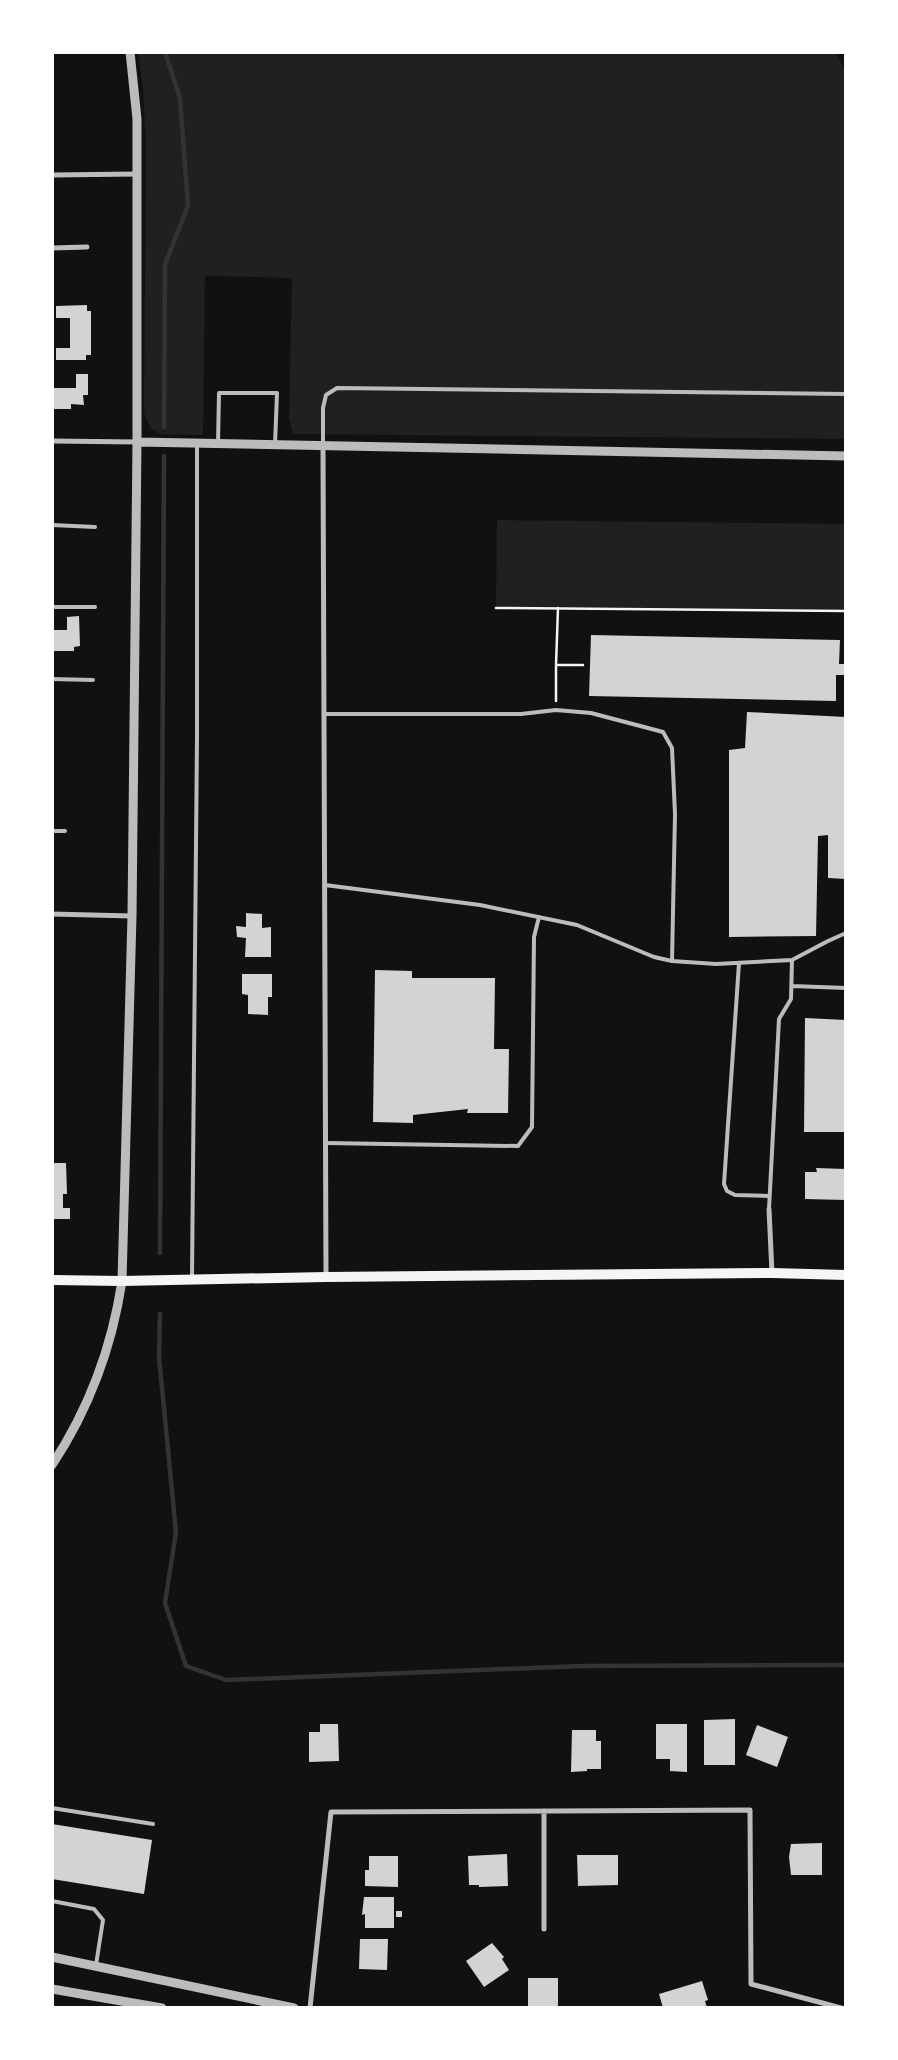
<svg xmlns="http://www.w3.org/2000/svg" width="898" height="2060" font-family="'DM Sans',sans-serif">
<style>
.green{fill:#202020}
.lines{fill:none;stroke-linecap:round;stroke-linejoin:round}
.stream{stroke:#333;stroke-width:4.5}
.building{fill:#d3d3d3}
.path{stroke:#f5f5f5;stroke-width:2.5}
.service{stroke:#bcbcbc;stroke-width:4}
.minor{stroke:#bcbcbc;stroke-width:5}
.tertiary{stroke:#bcbcbc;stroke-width:9}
.secondary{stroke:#f5f5f5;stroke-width:10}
</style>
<rect width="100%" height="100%" fill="#111"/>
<path class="green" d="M138,53H836L846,72L845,439L293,434L289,418L292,278L212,276H205L203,435L160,434L150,427L144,413L146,146L143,89Z
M497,520L845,524V610L496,606Z"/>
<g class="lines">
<path class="stream" d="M164,427L165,264L188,206L180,98L165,52
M160,1253L164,456
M160,1314L159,1357L176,1532L165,1603L186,1666L226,1680L583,1666L846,1665"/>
</g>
<path class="building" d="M87,305V311H91V355H86V360H56V348H70V318H56V306Z
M76,374H88V395H83L84,405L71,404V409H52V388H76Z
M79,616L80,646L74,647V651H52V630H67V617Z
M591,635L840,640L839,664H846V675H836V701L589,696Z
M747,712L846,717V879L828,878V835L818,836L816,936L729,937V750L745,748Z
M246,913L262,914V928L271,927V957H245L246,938L237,937L236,926L246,927Z
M375,970L412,971V978H495L494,1049H509L508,1113H467L468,1109L413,1115V1123L373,1122Z
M242,974H272V997H268V1015L248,1014V995L242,994Z
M805,1018L846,1020V1132H804Z
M52,1163H66L67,1194H63V1208H70V1219H52Z
M816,1168L846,1169V1200L805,1199V1172H817Z
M735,1719V1765H704V1720Z
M320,1724H338L339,1761L309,1762V1732H320Z
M656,1724H687V1772L670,1771V1759H656Z
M757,1725L788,1737L777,1767L746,1755Z
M572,1730H596V1741H601V1769H587V1771L571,1772Z
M52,1824L152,1840L144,1894L52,1879Z
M822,1843V1875H791L789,1857L791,1844Z
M507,1854L508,1886L479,1887V1885H469L468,1856Z
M577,1855H618V1885L578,1886Z
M369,1856H398V1887L365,1886V1870H369Z
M364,1897H394V1928H365V1914L362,1915Z
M396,1911H402V1917H396Z
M360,1939H388L387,1970L359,1969Z
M492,1943L504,1957L502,1959L509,1970L484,1987L466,1961Z
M528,1978H558V2008H528Z
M702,1981L708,2000L705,2001L707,2008H663L659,1994Z"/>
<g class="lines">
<path class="path" d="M496,608L846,611
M558,608L556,665H583
M556,665V701"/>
<path class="service" d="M218,444L219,393H277L275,445
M323,446V408L326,395L337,388L846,394
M52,525L95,527
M52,607H95
M52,679L93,680
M325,714H521L556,710L591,713L663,732L672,748L675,814L672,961
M52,831H65
M325,885L480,905L577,925L654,957L672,961L716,964L792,960L828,941L846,933
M739,963L724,1184L727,1191L735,1195L769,1196
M792,986L846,988
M325,1143L518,1146L532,1127L534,937L539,917
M769,1209L779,1019L791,999L792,960
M192,1277L197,737V445
M52,1808L153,1824
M52,1901L94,1909L103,1920L96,1965"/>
<path class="minor" d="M52,175L137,174
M52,248L87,247
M52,441L137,442
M323,446L326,1277
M52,914L132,916
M769,1209L772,1273
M544,1811V1929
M310,2008L331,1812L750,1810L751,1984L841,2008"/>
<path class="tertiary" d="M137,442L846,456
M52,1465C89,1409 112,1347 122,1281L132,916L137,442V119L130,52
M52,1957L294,2008
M52,1989L162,2008"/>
<path class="secondary" d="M52,1280L122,1281L326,1277L772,1273L846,1275"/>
</g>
<rect width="898" height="2060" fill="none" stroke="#ffffff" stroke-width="108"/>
</svg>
